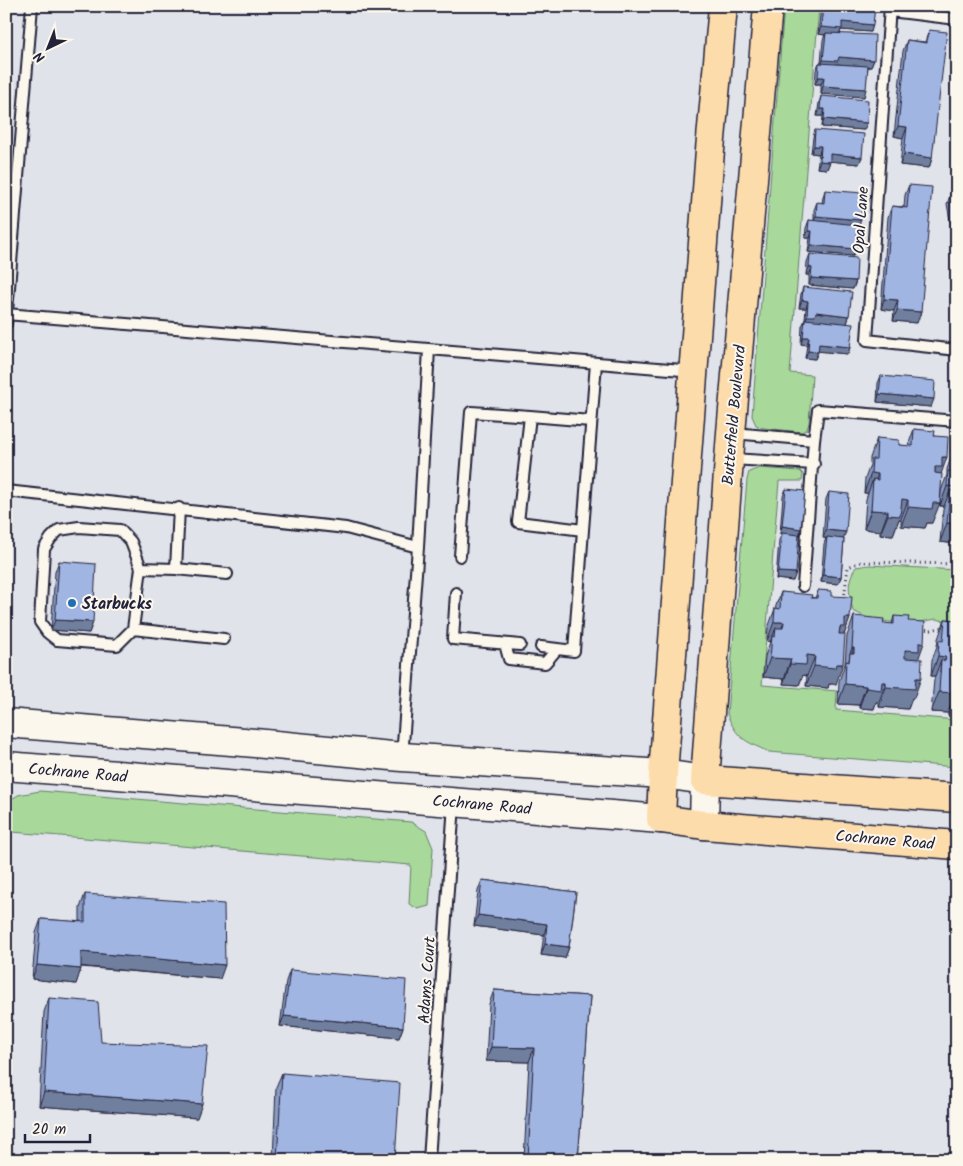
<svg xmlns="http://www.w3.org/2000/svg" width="963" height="1166" font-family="Kalam,sans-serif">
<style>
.green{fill:#a8d99a;stroke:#657e6a}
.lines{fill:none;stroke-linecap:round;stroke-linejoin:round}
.lane-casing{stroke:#22223b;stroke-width:14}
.secondary-casing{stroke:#22223b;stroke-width:31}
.primary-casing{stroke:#22223b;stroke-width:31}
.path{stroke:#22223b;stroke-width:3;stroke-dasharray:1 4;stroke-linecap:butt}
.lane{stroke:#fbf7ec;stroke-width:10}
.secondary{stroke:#fbf7ec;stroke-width:28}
.primary{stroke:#fddcac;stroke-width:28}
.wall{fill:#8a9cc3;stroke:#22223b}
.shaded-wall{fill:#717f9f;stroke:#22223b}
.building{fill:#a1b5e3;stroke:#22223b}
.poi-dot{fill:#1f6fb2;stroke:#fbf7ec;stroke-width:2}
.labels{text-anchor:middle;stroke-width:4;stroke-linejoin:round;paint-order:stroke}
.street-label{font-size:16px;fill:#22223b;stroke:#fbf7ec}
.poi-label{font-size:16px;font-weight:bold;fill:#22223b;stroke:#fbf7ec;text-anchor:start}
</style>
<rect width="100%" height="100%" fill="#e0e3e9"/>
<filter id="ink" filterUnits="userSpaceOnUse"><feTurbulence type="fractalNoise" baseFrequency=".02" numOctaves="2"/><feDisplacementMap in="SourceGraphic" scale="10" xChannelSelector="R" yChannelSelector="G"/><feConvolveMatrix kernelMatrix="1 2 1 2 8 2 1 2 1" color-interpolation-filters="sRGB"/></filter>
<g filter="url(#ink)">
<path class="green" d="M784,6H819L790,373L812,375L809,423L807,429L802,432L763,428L756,425L752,416Z
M759,468L800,471L803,474L802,481H779L762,685L837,691L836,710L957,720V767L769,752C745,741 737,739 727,714L747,480L749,472Z
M869,565L957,570V624L936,619L910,624L872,620L853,611C849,595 846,581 856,567Z
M40,791L411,822L426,831L433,848L429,906L418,909L409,904L411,865L12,832L6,892V803L18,795Z"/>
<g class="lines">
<defs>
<path id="lane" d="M890,6L867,340L957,350
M890,11L957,19
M6,314L694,371
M6,324L32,6
M591,421L530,416L518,522L583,530L596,363
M733,433L814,440
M731,459L814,464
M6,491L346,528L418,547L402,757
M179,508L176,569L141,568L133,629L224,639
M418,547L429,349
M460,556L471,412L530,416
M176,569L227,574
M803,586L814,440L818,410L957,421
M456,593L453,639L520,645
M133,629L117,645L57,640L47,632L40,622L44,549L51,538L59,530L79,527L120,530L131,542L141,568
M505,644L509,659L545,663L557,649
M541,647L574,651L583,530
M429,1160L454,804"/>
<path id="secondary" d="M6,723L244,742L402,757L663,774L705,780L704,825
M6,766L661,819"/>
<path id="primary" d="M723,6L710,150L663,774L661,819L704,825L957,845
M768,6L731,433L705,780L957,798"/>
</defs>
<use href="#lane" class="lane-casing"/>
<use href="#secondary" class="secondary-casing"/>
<use href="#primary" class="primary-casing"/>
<path class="path" d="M844,599L848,567L861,562L957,564
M921,629L931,630L944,627"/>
<use href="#lane" class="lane"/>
<use href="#secondary" class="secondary"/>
<use href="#primary" class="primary"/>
</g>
<path class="wall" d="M821,6H875L871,32L841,30L840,33L874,60L871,67H868L864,97L821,94V84H815L816,70L819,63H821L823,40L825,35L818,34Z
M929,30L932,158L929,168L900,165L903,138L894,136L903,51L907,40L925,42Z
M821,96L864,130L822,127L823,116H817L819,103Z
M957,120V173L952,172Z
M815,130L862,157L859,164L830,161L827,169L817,168L819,154L811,153L813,137Z
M909,185L917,323L893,321L894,311L881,309L888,217L892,206L904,207L905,195Z
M825,190L858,227H857L856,249L853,256L808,252L810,238H805L806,228L809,220L814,221V210L817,202L822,203L823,197Z
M957,192V257L947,204L951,193Z
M810,254L856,281L853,289L809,285V275H806L807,262Z
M803,287L849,316L847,324L850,347L848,354L818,351L815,359L805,358L807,345L801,344L802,326L805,320L806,308H799L801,294Z
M881,376L931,407L877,402L878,383Z
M914,429L934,436L941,473L932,523H927L925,528L901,526V519H899L893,535L880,534L881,531L864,529L866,499L868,493H864L865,479L870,465V458L877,438L899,445L908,446Z
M955,429H957V547V544L940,542L943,510L944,506H940L941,491L947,475V469L953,453H951L952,436Z
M786,489L799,535L793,581L776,579L779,540L782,534H780L783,496Z
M829,492L844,539L841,577L838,584L821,582L824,544L826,538H823L826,499Z
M59,561L93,622L89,633L51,630L55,572Z
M818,590L831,596L850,618L844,634L836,684H829L828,688L806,686L807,676L803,675L799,685L783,684L784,679L763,677L765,656L770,642L767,641L768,628L781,592L815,598Z
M854,616L883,623L892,624L894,616L908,621L918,659L914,698H912L908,709L879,707V702H876L874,709L859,708V705L838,704L839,681L845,664L847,636Z
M945,619L957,620V717L948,716V713L931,712L934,680L935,676H931L932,660L937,646L938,639Z
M482,880L576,892L569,947L565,958L541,955L544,935L474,926L478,891Z
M85,894L220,979L81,967L76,984L32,979L36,933L41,919L80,922V908Z
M957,965V996H955Z
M290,970L403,1027L399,1038L280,1026L286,981Z
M494,990L590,996L578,1160H524L529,1062L486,1061L489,1004Z
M49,998L101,1042L197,1118L39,1106L44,1012Z
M282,1073L395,1160H273L276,1087Z"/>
<path class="shaded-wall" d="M842,22L873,25L871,32L841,30L839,36L826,33L825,35L818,34L821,27Z
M839,57L874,60L871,67L837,64L820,67L823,60Z
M818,77H824L821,84H815Z
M823,86L866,89L864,97L821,94Z
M820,109H825L823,116H817Z
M824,119L867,123L864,130L822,127Z
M898,126L907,127L903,138L894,136Z
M814,146H821L819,154L811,153Z
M830,154L862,157L859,164L828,161Z
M904,154L932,158L929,168L900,165Z
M820,161L830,162L827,169L817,168Z
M956,161H957V173L952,172Z
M816,216L861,220L858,227L813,223Z
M808,231H812L810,238H805Z
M811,245L856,249L853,256L808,252Z
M809,267L812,268L809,275H806Z
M811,278L856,281L853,289L809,285Z
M884,299L898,300L894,311L881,309Z
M802,300L808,301L806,308H799Z
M897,310L921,312L917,323L893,321Z
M816,312L849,316L847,324L804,323L807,316Z
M803,337H809L807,345L801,344Z
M819,344L850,347L848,354L816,351Z
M808,351L818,352L815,359L805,358Z
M879,394L934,399L931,407L877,402Z
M954,446H957V454L954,450L953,453H951Z
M942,457H947L940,477L934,487L935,467Z
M871,473L878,474L873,489V479L868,493H864Z
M947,486L955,487L949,503L950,491L944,506H940Z
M902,499L908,500L901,519H899L893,535L880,534L888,515Z
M933,503H940L932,523H927L925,528L901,526L908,507Z
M871,510L888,511L881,531L864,529Z
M947,523H957V544L940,542Z
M782,526L801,529L799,536L780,534Z
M826,530L846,532L843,539L823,538Z
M778,572L796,573L793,581L776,579Z
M823,575L841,577L838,584L821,582Z
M845,618H850L843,638L837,647L840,627Z
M55,620L93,622L89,633L51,630Z
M774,622H784L777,642L775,637L776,628L770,642L767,641Z
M919,643H924L917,663L898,670L905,650Z
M852,648H854L849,661L850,653Z
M807,655L815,656L807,676L803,675L799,685L783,684L790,664Z
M938,656L946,657L940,672L941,660L935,676H931Z
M770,658L791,659L784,679L763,677Z
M836,664H843L836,684H829L828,688L806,686L814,666Z
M916,678H921L914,698H912L908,709L879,707L886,687Z
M882,682H886L879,702H876L874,709L859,708L866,688Z
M845,684L866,686L859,705L838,704Z
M939,692L955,693L948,713L931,712Z
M955,696L957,697V717L948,716Z
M478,915L547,924L544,935L474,926Z
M545,944L569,947L565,958L541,955Z
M81,952L225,965L220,979L76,966Z
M37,965L81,969L76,984L32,979Z
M284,1016L403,1027L399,1038L280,1026Z
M491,1047L534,1048L529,1062L486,1061Z
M44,1092L202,1104L197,1118L39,1106Z"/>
<path class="building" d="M823,6H875L873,25L842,22V29L821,27Z
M929,30L947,32L932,158L904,154L907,127L898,126L907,40L927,43Z
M826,33L875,35L874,60L839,57L838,61L823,60Z
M819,63L868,66L866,89L823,86L824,77H818Z
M821,96L868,100L867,123L824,119L825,109H820Z
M815,130L864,134L862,157L830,154V162L820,161L821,146H814Z
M909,185L932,187L921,312L897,310L898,300L884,299L892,206L907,208Z
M825,190L863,193L861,220L816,216L817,202L824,203Z
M957,192V223L951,193Z
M809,220L858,225L856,249L811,245L812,231H808Z
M810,254L857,258L856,281L811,278L812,268L809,267Z
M803,287L852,292L849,316L816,312L815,316H807L808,301L802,300Z
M805,319L853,324L850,347L819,344L818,352L808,351L809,337H803Z
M881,376L935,381L934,399L879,394Z
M914,429L935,431L934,436L948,437L947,457H942V467H935V473L942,474L940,503H933L932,509L908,507V500L902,499L900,516L888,515V511L871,510L873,479L878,480V474L871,473L872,459H876L877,438L899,440V445L913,446Z
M955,429H957V446H954Z
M954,450H957V523H947L950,491H954L955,487L947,486L948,471H953Z
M786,489L805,491L801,529L782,526Z
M829,492L849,494L846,532L826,530Z
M782,533L799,535L796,573L778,572Z
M827,537L844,539L841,577L823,575Z
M59,561L96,564L93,622L55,620Z
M818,590L831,591V596L852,597L850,618H845V627H840L839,634H845L843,664H836L835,668L814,666L815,656L807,655L806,665L790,664L791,659L770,658L772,636L775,637L776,628H783L784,622H774L775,608L780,609L781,592L812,595L811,598H817Z
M854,616L884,619L883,623L894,624V616L909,617L908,621L925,622L924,643H919V651L905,650V658L922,659L921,678H916L915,689L886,687V682H882L881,690L866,688V686L845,684L846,661L849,662L850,653H854V648H852Z
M945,619L957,620V697L955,696V693L939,692L941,660L945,661L946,657L938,656L939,640L943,641Z
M482,880L576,892L569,947L545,944L547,924L478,915Z
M85,894L224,904L225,965L81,952V969L37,965L41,919L85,922Z
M290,970L406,980L403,1027L284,1016Z
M494,990L590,996L578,1160H528L534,1048L491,1047Z
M49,998L98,1002L101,1042L208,1046L202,1104L44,1092Z
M282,1073L400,1083L395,1160H277Z"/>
</g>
<circle class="poi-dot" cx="72" cy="603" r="5"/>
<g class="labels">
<g class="street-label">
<text transform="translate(860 220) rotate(-86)" y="6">Opal Lane</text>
<text transform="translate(733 415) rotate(-85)" y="6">Butterfield Boulevard</text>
<text transform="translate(78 772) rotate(5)" y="6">Cochrane Road</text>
<text transform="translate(482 804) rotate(5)" y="6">Cochrane Road</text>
<text transform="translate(885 839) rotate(5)" y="6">Cochrane Road</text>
<text transform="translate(426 980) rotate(-86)" y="6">Adams Court</text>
</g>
<g class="poi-label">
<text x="82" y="609">Starbucks</text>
</g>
</g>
<rect width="963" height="1166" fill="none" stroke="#fbf7ec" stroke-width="25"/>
<rect x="12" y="12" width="938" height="1141" fill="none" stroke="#22223b" stroke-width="2" filter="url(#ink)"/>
<g transform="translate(48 48) rotate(223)" stroke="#fbf7ec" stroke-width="4" paint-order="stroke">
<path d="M0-4L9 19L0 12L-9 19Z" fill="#22223b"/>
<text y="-8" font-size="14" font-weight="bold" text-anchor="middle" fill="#22223b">N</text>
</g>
<path d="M25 1134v8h65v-8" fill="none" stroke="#22223b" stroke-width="2.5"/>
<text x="32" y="1134" font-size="15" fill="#22223b" stroke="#fbf7ec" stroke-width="4" paint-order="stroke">20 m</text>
</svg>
